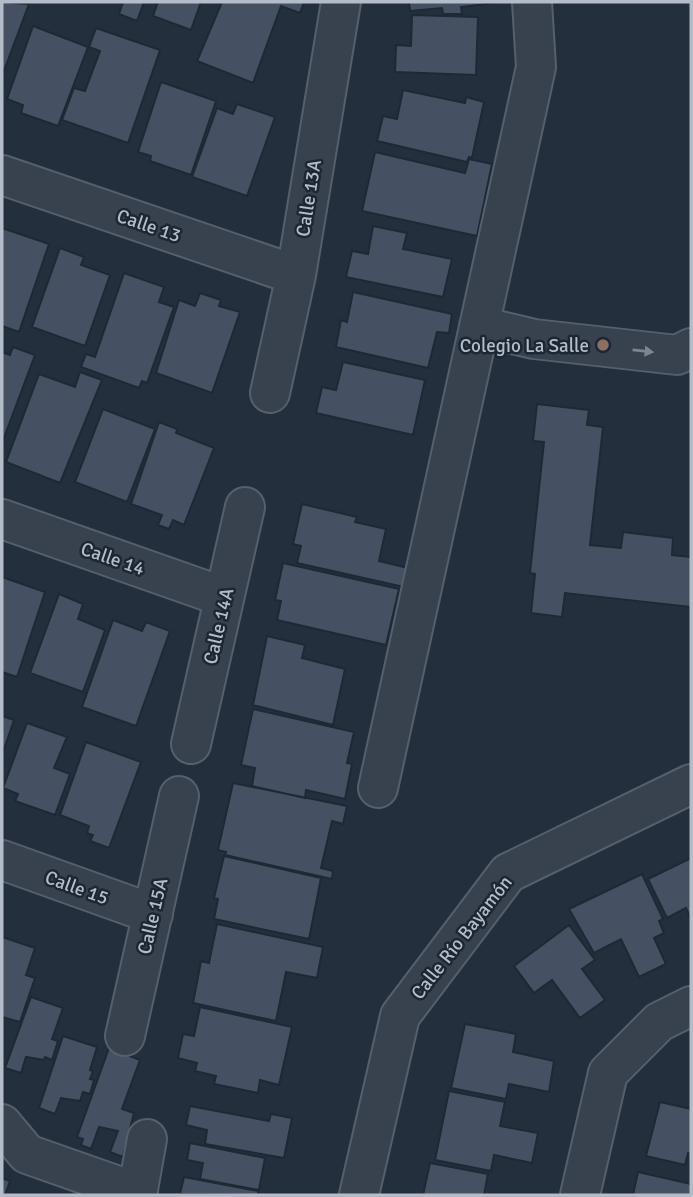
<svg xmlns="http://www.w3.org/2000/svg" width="693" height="1197" font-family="Signika,sans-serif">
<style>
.building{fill:#455162;stroke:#1f2835;stroke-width:2}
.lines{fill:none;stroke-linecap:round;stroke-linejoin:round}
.minor-casing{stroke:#565f6c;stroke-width:42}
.minor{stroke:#38414e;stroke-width:38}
.oneway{fill:#7c8592}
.education-dot{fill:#8d6e63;stroke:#1d2633;stroke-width:2.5}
.labels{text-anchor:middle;stroke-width:5;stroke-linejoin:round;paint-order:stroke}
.street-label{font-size:19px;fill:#b4bcc9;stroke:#1d2633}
.poi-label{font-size:19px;fill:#b4bcc9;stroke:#1d2633;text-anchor:end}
</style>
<rect width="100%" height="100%" fill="#242f3e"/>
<path class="building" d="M2,2L29,4L2,76Z
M123,2H144L137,21L119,14Z
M158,2H201L191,30L153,16Z
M222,2H304L300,13L281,6L253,83L197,61Z
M409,2H501L461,7L462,14H443L442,8L410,11Z
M412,15L478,17L476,75L395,72L396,45L411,46Z
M33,26L88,47L58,126L21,113L23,105L7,99Z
M96,28L160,50L128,143L62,120L74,88L85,91L100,51L89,47Z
M161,82L216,101L191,175L150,161L151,156L138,152Z
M403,90L465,103L466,97L484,102L472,158L469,157L467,162L377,141L383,116L397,119Z
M237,104L275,117L247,196L192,177L217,108L233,114Z
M375,152L465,173L469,159L492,164L477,236L362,211Z
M373,226L407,233L403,249L452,259L443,297L346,277L352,251L368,254Z
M2,228L49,244L19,332L2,326Z
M60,248L84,257L81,265L110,275L85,346L32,327Z
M124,273L164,287L159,302L174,307L147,383L142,381L139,388L81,367L86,354L95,357Z
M353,292L452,314L449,333L437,332L428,368L336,347L341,320L347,322Z
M200,293L221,300L219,306L240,312L212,393L156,373L179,300L195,306Z
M13,347L35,355L2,443V352L10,355Z
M343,362L425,380L413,435L316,413L322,387L336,390Z
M80,372L102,380L60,483L6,462L39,374L75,387Z
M537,404L589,410L587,425L603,427L590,545L621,548L623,532L673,538L672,555L691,557V607L565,593L562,617L531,613L535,574L530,573L544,442L533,441Z
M103,409L155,429L127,502L75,482Z
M159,422L177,429L176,433L214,448L184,525L173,520L169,529L158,525L162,515L131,504Z
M302,504L357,517L355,522L386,529L379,561L408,568L404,587L297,563L301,546L293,544Z
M283,563L399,589L386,645L277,620L281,601L275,600Z
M2,577L45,592L17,677L2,672Z
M59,594L83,604L78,619L105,630L83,692L30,673Z
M113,620L142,631L146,622L170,631L136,726L82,707Z
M267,636L305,645L302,658L345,669L333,725L253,705Z
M253,709L354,732L347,763L352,764L345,799L306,790L305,798L252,786L255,768L241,765Z
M2,716L14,720L2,755Z
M27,723L67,737L54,768L70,774L55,815L15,801L18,794L3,788Z
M86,742L141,762L109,848L90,841L93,835L87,833L89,826L60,815Z
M233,783L347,806L343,824L332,821L321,868L333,871L332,879L225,855L226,852L218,850Z
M224,856L321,878L309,939L214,919L218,899L214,898Z
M691,858V920L686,908L667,918L648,879Z
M642,874L663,919L659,921L664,933L654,938L666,964L639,977L621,939L594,953L569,909Z
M217,924L323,947L317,978L286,972L276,1021L193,1003L201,961L209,963Z
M569,925L595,960L582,969L605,1000L580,1018L552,980L534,993L514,966Z
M2,937L35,948L26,975L35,978L20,1022L2,1017Z
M31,997L63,1008L52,1039L58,1041L52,1060L45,1057L44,1060L26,1057L21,1073L5,1068Z
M200,1007L292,1027L279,1085L260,1080L258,1093L214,1084L216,1076L195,1071L197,1063L178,1058L183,1034L194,1036Z
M465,1024L516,1034L513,1052L554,1061L549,1092L509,1084L506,1099L451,1088Z
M63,1036L97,1047L90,1070L93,1071L90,1079L94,1080L90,1094L83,1092L80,1101L61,1098L55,1114L39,1108Z
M109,1048L140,1060L122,1109L134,1113L123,1157L110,1152L118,1131L99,1127L91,1149L81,1145L83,1139L77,1137Z
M449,1091L505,1102L500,1126L538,1133L532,1163L494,1155L491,1171L435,1160Z
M660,1102L691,1109V1154L688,1153L685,1165L646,1156Z
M190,1106L269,1121L271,1114L292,1118L284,1158L205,1144L207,1130L186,1125Z
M190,1143L265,1158L259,1190L200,1179L203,1163L187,1160Z
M430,1163L488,1174L484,1195H423Z
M638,1172L691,1184V1195H633Z
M184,1177L258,1191V1195L180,1194Z
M2,1178L10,1181L5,1195H2Z"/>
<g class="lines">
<defs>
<path id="minor" d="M2,175L296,275
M479,326L534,339L677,355L691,348
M270,393L296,275L341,2
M2,519L224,597
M191,744L245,507
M378,788L536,67L532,2
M2,860L153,914
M125,1036L179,796
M2,1124L27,1154L138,1193
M137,1195L147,1139
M359,1195L400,1016L508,873L691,784
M580,1195L608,1073L659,1022L691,1006"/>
</defs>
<use href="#minor" class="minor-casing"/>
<use href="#minor" class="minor"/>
</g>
<defs><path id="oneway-solid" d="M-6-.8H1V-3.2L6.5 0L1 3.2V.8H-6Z" transform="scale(1.75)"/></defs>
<use class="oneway" href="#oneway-solid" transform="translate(643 351) rotate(6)"/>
<circle class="education-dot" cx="603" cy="345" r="7"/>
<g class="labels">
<g class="street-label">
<text transform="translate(308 198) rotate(-81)" y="7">Calle 13A</text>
<text transform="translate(149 225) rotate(19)" y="7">Calle 13</text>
<text transform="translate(113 558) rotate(19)" y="7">Calle 14</text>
<text transform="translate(218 626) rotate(-77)" y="7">Calle 14A</text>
<text transform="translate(77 887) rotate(20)" y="7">Calle 15</text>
<text transform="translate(152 916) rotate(-77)" y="7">Calle 15A</text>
<text transform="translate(461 937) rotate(-52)" y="7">Calle Río Bayamón</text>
</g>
<g class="poi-label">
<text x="589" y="352">Colegio La Salle</text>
</g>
</g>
<rect width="693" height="1197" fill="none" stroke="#b4bcc9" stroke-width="7"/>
</svg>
